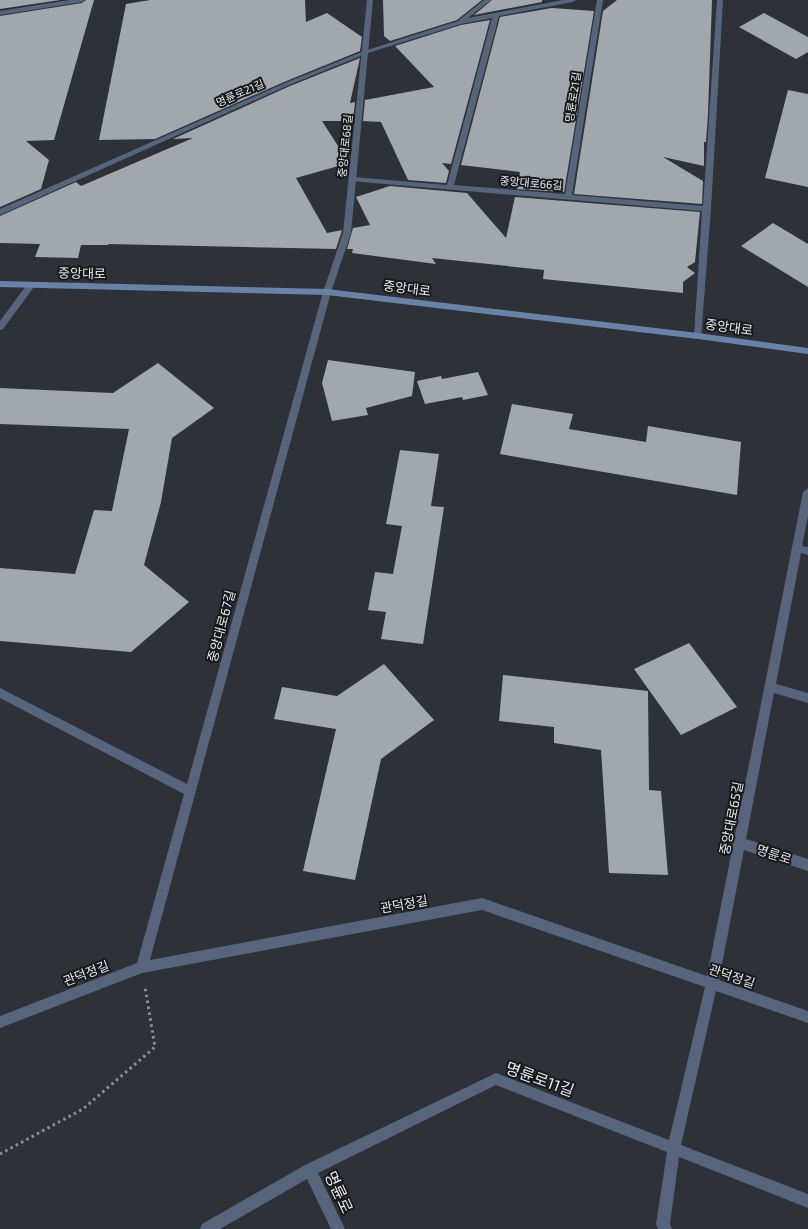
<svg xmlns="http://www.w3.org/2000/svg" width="808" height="1229" font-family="'Exo 2','Noto Sans KR',sans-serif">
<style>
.building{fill:#a2a6ad}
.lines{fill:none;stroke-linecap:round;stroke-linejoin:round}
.path{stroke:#8e9095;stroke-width:3;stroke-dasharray:2.5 3.5;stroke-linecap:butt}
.minor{fill:#56657c;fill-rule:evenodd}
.tertiary{fill:#56657c;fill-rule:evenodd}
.secondary{fill:#6a82a5;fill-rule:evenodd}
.labels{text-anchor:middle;stroke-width:4;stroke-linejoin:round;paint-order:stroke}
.far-street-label{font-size:11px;fill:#e7e9ed;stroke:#17191c}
.street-label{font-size:13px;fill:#e7e9ed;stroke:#17191c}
.near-street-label{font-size:16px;fill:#e7e9ed;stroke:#17191c}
</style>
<rect width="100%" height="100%" fill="#2e3137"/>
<path class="building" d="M0,0H60L0,9Z
M86,0H94L54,140L26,141L49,160L41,189L0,207V16L82,3Z
M150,0H305L306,22L327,13L362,37L360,51L284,82L155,139L99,140L126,4Z
M383,0H482L457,20L390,41L384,36Z
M492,0H542V2L474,15Z
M617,0H712L708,114L706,142H704V166L663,157L703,181L702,204L574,194L603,11Z
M552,8L594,11L564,192L517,189L520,172L461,165L500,17Z
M764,13L808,37V52L796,59L739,27Z
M490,20L451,164L442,163L449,171L446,183L408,180L381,122L363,121L365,100L434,87L395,46L461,25Z
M360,58L350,103L355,102L353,121H322L349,163L296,178L327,233L342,230L336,249L108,244L109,245H81L78,258L35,257L40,244L0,243V216L76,182L81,186L193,138L173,139L290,86Z
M788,90L808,94V187L765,178Z
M390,186L467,193L506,238L515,197L700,212L695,262L687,267L695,273L683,282V293L543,279L544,270L432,258L436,264L352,253L353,249H347L353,228L370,225L356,197Z
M773,223L808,244V287L741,246Z
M328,360L415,372L412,396L366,408L368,415L332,421L322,383Z
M158,363L214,408L172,438L161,502L144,565L189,602L131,652L0,641V568L75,574L94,510L112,511L129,429L0,424V388L113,393Z
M478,372L488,395L463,400L462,397L425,404L417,381L441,376L442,379Z
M512,404L573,414L569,429L646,442L648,426L741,442L737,495L500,454Z
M400,450L439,454L431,506L444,507L423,644L381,639L386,612L368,610L375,572L393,574L402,526L386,524Z
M689,643L737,707L681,735L634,669Z
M384,664L434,720L381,759L355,880L303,871L336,729L274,719L282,687L337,696Z
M503,675L648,691L649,790L661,791L668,875L609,873L601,750L554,743V727L499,721Z"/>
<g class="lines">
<path class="path" d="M0,1154L83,1109L155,1047L145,987"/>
<path class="minor" d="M484,0H491L468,18L563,0H576L573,2L499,16L454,185L565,194L597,0H603L572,195L703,206L717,0H723L711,209L701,338L698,339L694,336L702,211L350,181L349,179L353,177L447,185L492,18L461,24L368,53L289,85L0,215V209L285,83L364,51L458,21Z
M31,282L34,283V287L3,329L0,330V321L28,283Z
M327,289L331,292L150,960L482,898L707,976L803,492L808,488V516L802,546L808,547V555L801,553L776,684L808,693V703L774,693L746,839L808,859V871L744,850L719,980L808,1011V1023L716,991L681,1145L808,1194V1208L679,1157L670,1224L672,1229H658L656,1224L667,1152L496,1085L318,1173L345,1229H331L307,1179L220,1229H200L202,1224L305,1165L496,1073L669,1140L705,987L482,910L142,973L0,1028V1016L137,963L184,794L0,698V688L187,784L323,292Z"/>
<path class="tertiary" d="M70,0H85L82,2L0,15V11Z
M367,0H373L351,233L331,292L327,295L323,292L343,233Z"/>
<path class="secondary" d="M0,281L327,289L698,333L808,348V354L698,339L327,295L0,287Z"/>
</g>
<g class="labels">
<g class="far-street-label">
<text transform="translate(240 93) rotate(-24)" y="4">명륜로21길</text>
<text transform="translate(573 97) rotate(-81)" y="4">명륜로21길</text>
<text transform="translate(345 146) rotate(-84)" y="4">중앙대로68길</text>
<text transform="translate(531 183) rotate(5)" y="4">중앙대로66길</text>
</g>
<g class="street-label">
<text transform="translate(82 273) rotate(1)" y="5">중앙대로</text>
<text transform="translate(407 288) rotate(7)" y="5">중앙대로</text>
<text transform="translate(729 327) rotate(8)" y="5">중앙대로</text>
<text transform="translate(221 626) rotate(-75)" y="5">중앙대로67길</text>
<text transform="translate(731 818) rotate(-79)" y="5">중앙대로65길</text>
<text transform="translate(774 854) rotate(18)" y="5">명륜로</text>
<text transform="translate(404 904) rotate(-10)" y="5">관덕정길</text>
<text transform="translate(86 973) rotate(-21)" y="5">관덕정길</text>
<text transform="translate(732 976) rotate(19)" y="5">관덕정길</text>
</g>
<g class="near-street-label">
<text transform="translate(540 1079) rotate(20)" y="6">명륜로11길</text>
<text transform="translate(339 1192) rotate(65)" y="6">명륜로</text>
</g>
</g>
</svg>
